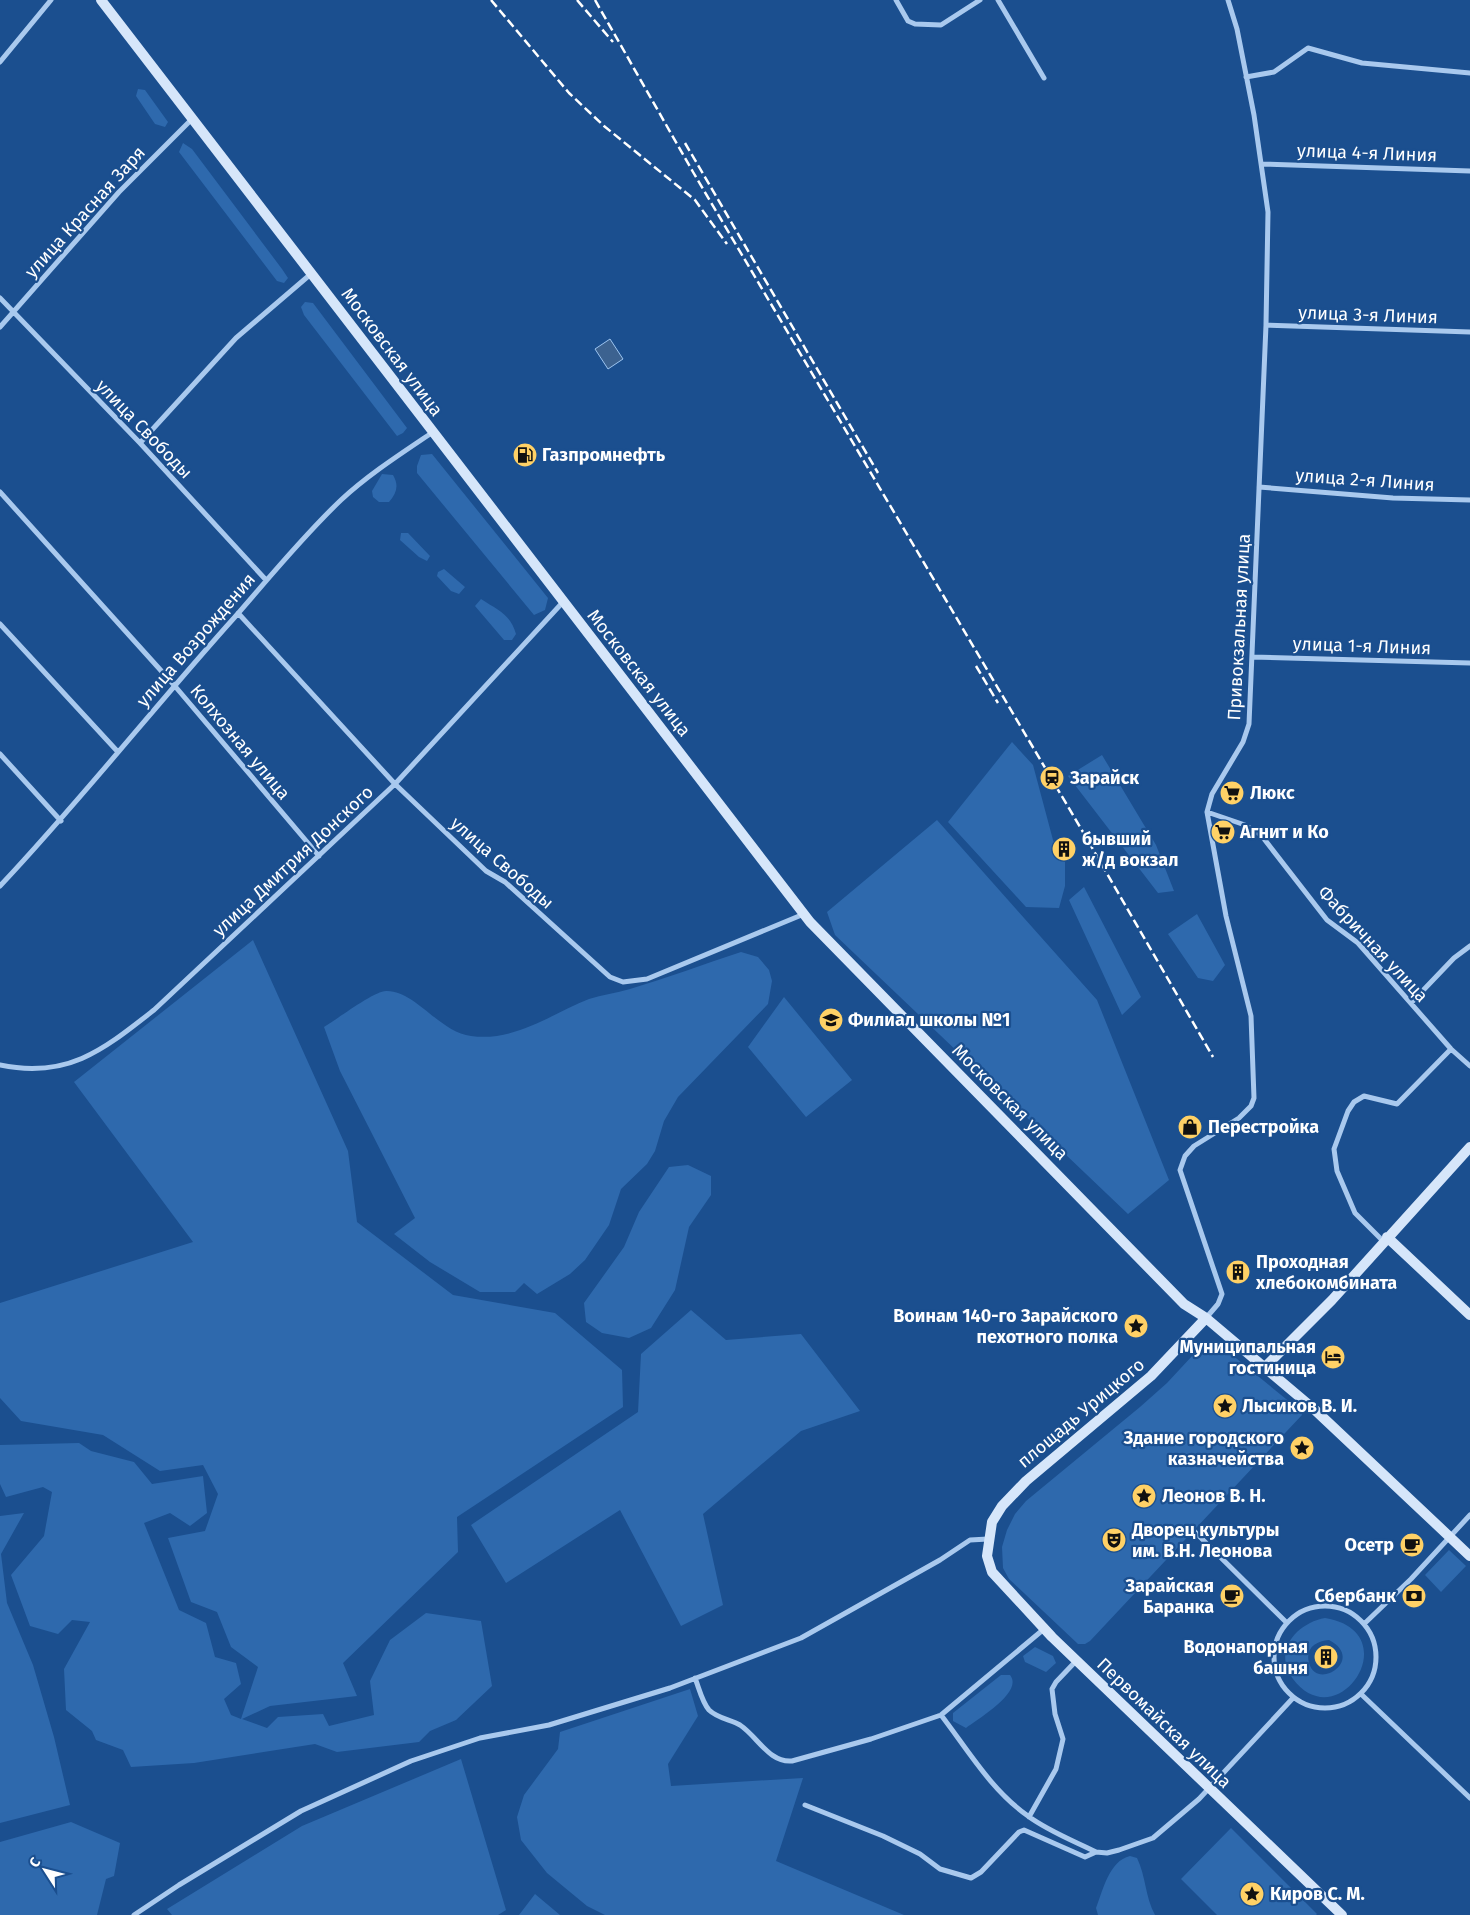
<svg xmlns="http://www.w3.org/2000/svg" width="1470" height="1915" font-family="'Fira Sans',sans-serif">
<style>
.green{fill:#2e69ad;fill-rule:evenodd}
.water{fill:#3c6290;stroke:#9cc4f0}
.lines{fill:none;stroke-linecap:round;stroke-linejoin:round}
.street{stroke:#a9c9ee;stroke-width:5}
.secondary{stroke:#d6e6fa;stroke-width:10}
.rail{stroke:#fff;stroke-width:2.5;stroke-dasharray:9 4;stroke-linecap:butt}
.labels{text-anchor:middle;stroke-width:4.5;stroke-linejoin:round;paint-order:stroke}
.street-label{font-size:18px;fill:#fff;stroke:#1b4f8f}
.poi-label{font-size:18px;font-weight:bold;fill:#fff;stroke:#1b4f8f;text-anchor:start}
</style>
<rect width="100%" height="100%" fill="#1b4f8f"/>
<path class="green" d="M138,89L145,90L168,122L165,127L155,124L136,96Z
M183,143L192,149L282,269L288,278L284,283L277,281L179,152Z
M305,302L313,303L407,428L403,433L397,436L304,315L301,307Z
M432,454L548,598L545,610L534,615L417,473V466L421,455Z
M382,474L393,475C399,485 397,493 389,502H379L373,497L372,491Z
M401,533H408L430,556L427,561L419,557L400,540Z
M444,569L465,587L459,594L451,591L437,576L438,572Z
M481,599C497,610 510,613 516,634L512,640H504L475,606Z
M1012,742L1033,765L1053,840L1065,862V886L1059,908L1026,907L948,822Z
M1102,755L1156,845L1174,891L1158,893L1068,776Z
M937,820L1097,1000L1169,1180L1128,1214L835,935L827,912Z
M1084,887L1141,997L1122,1015L1069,900Z
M1197,914L1225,965L1213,981L1198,978L1168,934Z
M253,940L348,1151L357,1222L453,1295L555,1313L622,1370L623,1407L457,1517L458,1552L343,1663L357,1696L270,1706L242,1719L267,1728L278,1717L323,1714L329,1726L374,1715L370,1681L390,1640L426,1613L481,1621L492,1686L456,1720L430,1731L419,1742L337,1752L315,1744L194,1763L131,1767L123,1750L96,1740L92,1731L66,1710L64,1669L90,1622L72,1620L58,1634L30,1626L11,1575L44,1536L52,1492L43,1487L6,1497L0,1484V1445L79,1443L91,1451L134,1462L152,1484L203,1476L207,1513L190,1526L170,1513L144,1523L179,1610L206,1623L215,1657L236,1663L241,1684L224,1699L231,1715L241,1719L258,1667L231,1647L217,1612L191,1602L168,1538L205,1531L218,1494L203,1465L160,1471L103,1435L21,1421L0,1398V1303L193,1242L74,1082Z
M741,952L758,957L769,970L772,981L768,1004L678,1097L664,1121L655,1151L647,1164L621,1189L609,1225L585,1260L570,1274L537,1294L524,1283L515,1292H480L430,1262L394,1234L415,1218L340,1071L324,1027C336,1020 374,991 386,991C415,990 439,1032 471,1036C515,1042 551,1014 589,999C602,995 616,993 630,989C667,978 704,964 741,952Z
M784,997L852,1080L806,1117L748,1047Z
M688,1165L711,1176V1195L689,1227L675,1290L651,1328L629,1338L602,1333L586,1322L584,1303L624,1247L639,1212L669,1167Z
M691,1310L726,1340L801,1334L860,1411L801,1431L703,1514L723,1605L681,1626L620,1510L506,1583L471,1525L638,1412L641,1354Z
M1206,1341H1215L1302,1412V1415L1090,1641L1085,1644H1078L1009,1579L1003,1568L1002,1547L1007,1530L1015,1514L1026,1501L1140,1407L1167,1383Z
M24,1513L1,1554L7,1603L33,1665L54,1737L70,1805L0,1823V1516Z
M1449,1550L1466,1566L1441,1592L1425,1575Z
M1325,1618C1409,1632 1338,1739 1293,1679C1272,1651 1297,1623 1325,1618ZM1329,1640C1366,1659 1317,1692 1309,1663C1305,1648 1316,1641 1329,1640Z
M1035,1647L1053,1656L1056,1663L1046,1672L1025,1662L1023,1656Z
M1001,1675H1010C1024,1692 978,1719 966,1728L953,1721V1713Z
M690,1689L698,1716L668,1764L671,1786L803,1778L776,1861L904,1915H605L587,1906L547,1873L521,1840L517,1817L524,1795L558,1749L560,1732Z
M461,1759L506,1910L498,1915H172L167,1909L302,1826Z
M71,1822L120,1843L114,1876L106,1879L97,1915H0V1842Z
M1231,1828L1317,1914L1316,1915H1217L1181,1879Z
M1130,1856L1137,1858C1146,1876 1145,1897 1155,1915H1098L1096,1908C1103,1890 1109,1861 1130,1856Z
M535,1894L560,1915H519Z"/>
<path class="water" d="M610,339L623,359L608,369L595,349Z"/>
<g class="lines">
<path class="street" d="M896,0L908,21L915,24L941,25L980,0
M998,0L1044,78
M0,62L51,0
M1246,77L1274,72L1308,48L1362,63L1470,73
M1262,164L1470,171
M0,298L140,443L266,580
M1266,325L1470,332
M0,327L119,192L193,118
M140,443L236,338L312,273
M1259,487L1393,498L1470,500
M0,492L174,685L319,856
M238,613L395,784L486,871L505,882L610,977L623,982L647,979L804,914
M0,624L118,752
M1252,657L1470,663
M0,754L61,821
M1207,812L1245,825L1261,835L1327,920L1358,943L1451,1049L1470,1066
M0,886C81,800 155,706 234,618C269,578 303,536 341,500C369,474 402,453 433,432
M1411,1003L1454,958L1470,946
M0,1065C68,1079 103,1050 154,1010L395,784L563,602
M1383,1241L1355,1213L1337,1171L1334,1149L1348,1111L1354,1102L1364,1096L1397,1104L1451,1049
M1206,1318L1218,1304L1222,1294L1180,1170L1185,1156L1194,1146L1239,1118L1251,1106L1254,1098L1251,1016L1226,916L1207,812L1212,794L1243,742L1249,724L1266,325L1268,212L1254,115L1237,29L1228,0
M1193,1530L1287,1623
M1274 1657a51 51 0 1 1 102 0a51 51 0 1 1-102 0Z
M1364,1624L1411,1579L1470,1515
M695,1678C699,1688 702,1702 709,1710C717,1718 731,1720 740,1725C758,1737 769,1763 792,1761L871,1739L941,1715L1044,1629
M1361,1694L1470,1798
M941,1715C968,1750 991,1790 1028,1816C1048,1831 1074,1841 1096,1852
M805,1805L883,1836L920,1854L940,1869L971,1878L981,1872L1019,1832L1024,1830L1085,1857L1096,1852L1107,1853L1119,1850L1153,1838L1199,1799L1293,1698
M1029,1817L1056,1769L1063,1739L1055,1714L1052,1689L1056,1682L1076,1661
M134,1915L179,1885L301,1811L411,1761L480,1738L549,1725L670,1688L801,1638L940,1560L970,1540L988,1539"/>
<path class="secondary" d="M101,0L810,922L1184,1304L1206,1318L1315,1410L1470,1556
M1387,1237L1470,1315
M1206,1318L1151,1376L1026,1481L1002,1506L992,1522L987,1556L992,1572L1052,1637L1342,1915
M1265,1367L1332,1300L1470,1147"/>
<path class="rail" d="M491,0L569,93L604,126L695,200L727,244
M577,0L613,42
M595,0L693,172L1083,832L1213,1057
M685,143L878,473
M976,666L998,703"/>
</g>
<defs>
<symbol id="fuel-disc" viewBox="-11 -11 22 22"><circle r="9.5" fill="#ffd166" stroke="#1b4f8f"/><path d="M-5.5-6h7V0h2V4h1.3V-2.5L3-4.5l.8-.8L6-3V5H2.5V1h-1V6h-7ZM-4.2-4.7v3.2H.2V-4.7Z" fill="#111"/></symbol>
<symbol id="station-disc" viewBox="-11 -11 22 22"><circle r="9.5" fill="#ffd166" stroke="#1b4f8f"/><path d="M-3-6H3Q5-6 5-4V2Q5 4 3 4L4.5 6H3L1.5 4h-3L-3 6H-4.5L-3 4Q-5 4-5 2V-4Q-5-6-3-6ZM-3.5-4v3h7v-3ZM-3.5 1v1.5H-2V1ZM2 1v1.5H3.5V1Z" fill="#111"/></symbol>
<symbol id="supermarket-disc" viewBox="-11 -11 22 22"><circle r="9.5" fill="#ffd166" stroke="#1b4f8f"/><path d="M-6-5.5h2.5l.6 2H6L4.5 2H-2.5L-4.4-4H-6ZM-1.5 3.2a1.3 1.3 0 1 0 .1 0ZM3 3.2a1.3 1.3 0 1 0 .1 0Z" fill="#111"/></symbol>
<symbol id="building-disc" viewBox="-11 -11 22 22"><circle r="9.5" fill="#ffd166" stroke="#1b4f8f"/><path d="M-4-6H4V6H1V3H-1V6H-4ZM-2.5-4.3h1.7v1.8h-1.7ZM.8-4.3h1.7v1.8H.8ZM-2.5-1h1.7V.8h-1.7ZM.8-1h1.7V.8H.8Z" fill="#111"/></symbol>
<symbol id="school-disc" viewBox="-11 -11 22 22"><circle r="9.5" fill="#ffd166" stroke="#1b4f8f"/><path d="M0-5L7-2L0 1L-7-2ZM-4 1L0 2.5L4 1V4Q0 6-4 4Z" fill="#111"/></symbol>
<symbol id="shop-disc" viewBox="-11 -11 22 22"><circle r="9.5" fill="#ffd166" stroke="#1b4f8f"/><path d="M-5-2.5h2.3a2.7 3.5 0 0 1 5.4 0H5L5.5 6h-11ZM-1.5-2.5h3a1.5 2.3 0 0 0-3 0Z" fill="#111"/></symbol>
<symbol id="sight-disc" viewBox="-11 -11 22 22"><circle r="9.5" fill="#ffd166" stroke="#1b4f8f"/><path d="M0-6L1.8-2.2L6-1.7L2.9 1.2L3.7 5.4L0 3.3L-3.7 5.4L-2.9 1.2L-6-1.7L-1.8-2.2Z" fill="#111"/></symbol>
<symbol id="hotel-disc" viewBox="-11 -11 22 22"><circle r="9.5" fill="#ffd166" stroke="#1b4f8f"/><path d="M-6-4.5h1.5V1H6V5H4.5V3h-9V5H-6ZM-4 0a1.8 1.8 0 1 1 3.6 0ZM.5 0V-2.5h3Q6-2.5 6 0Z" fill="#111"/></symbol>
<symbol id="theatre-disc" viewBox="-11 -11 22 22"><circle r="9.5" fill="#ffd166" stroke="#1b4f8f"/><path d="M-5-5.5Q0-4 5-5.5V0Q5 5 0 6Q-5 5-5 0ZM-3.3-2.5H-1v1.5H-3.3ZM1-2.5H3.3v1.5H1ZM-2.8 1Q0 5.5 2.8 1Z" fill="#111"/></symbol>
<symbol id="cafe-disc" viewBox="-11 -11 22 22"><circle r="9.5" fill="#ffd166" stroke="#1b4f8f"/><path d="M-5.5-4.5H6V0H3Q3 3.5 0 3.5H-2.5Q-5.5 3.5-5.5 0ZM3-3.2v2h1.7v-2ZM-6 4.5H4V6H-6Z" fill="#111"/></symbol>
<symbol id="bank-disc" viewBox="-11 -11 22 22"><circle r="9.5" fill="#ffd166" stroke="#1b4f8f"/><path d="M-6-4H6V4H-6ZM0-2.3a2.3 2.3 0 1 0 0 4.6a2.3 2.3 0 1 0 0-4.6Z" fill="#111"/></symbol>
</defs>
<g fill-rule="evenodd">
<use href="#fuel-disc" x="511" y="441" width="28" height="28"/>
<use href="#station-disc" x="1038" y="764" width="28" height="28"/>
<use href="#supermarket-disc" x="1218" y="779" width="28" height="28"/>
<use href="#supermarket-disc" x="1209" y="818" width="28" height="28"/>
<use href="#building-disc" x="1050" y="835" width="28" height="28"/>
<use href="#school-disc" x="817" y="1006" width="28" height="28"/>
<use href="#shop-disc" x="1176" y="1113" width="28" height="28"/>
<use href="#building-disc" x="1224" y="1258" width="28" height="28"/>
<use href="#sight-disc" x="1122" y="1312" width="28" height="28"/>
<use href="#hotel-disc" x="1319" y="1343" width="28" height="28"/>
<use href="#sight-disc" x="1211" y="1392" width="28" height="28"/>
<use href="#sight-disc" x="1288" y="1434" width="28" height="28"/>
<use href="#sight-disc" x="1130" y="1482" width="28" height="28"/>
<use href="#theatre-disc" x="1100" y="1526" width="28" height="28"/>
<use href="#cafe-disc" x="1398" y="1531" width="28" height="28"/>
<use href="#cafe-disc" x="1218" y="1582" width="28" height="28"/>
<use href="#bank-disc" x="1400" y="1582" width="28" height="28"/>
<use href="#building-disc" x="1312" y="1643" width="28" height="28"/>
<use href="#sight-disc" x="1238" y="1880" width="28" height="28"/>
</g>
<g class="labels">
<g class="street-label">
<text transform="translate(1367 153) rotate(2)" y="6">улица 4-я Линия</text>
<text transform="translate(85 212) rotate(-48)" y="6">улица Красная Заря</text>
<text transform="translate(1368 315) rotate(2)" y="6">улица 3-я Линия</text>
<text transform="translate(392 352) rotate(53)" y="6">Московская улица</text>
<text transform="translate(144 429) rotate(46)" y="6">улица Свободы</text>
<text transform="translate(1365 480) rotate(4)" y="6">улица 2-я Линия</text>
<text transform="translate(1239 627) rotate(-87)" y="6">Привокзальная улица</text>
<text transform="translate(196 640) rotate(-49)" y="6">улица Возрождения</text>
<text transform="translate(1362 646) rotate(2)" y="6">улица 1-я Линия</text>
<text transform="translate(639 673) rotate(52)" y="6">Московская улица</text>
<text transform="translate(240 742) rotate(50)" y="6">Колхозная улица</text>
<text transform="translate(293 861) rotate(-43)" y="6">улица Дмитрия Донского</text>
<text transform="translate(502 863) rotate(41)" y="6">улица Свободы</text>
<text transform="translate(1373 944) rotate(47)" y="6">Фабричная улица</text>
<text transform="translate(1010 1102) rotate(45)" y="6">Московская улица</text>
<text transform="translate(1081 1413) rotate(-40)" y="6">площадь Урицкого</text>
<text transform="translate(1164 1723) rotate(44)" y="6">Первомайская улица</text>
</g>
<g class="poi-label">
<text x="542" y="461">Газпромнефть</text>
<text x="1070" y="784">Зарайск</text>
<text x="1250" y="799">Люкс</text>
<text x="1240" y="838">Агнит и Ко</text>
<text x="1082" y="845">бывший<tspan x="1082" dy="21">ж/д вокзал</tspan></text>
<text x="848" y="1026">Филиал школы №1</text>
<text x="1208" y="1133">Перестройка</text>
<text x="1256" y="1268">Проходная<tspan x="1256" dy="21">хлебокомбината</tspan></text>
<text x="1118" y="1322" text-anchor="end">Воинам 140-го Зарайского<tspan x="1118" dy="21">пехотного полка</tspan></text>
<text x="1316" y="1353" text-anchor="end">Муниципальная<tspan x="1316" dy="21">гостиница</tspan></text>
<text x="1242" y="1412">Лысиков В. И.</text>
<text x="1284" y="1444" text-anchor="end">Здание городского<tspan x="1284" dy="21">казначейства</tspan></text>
<text x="1162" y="1502">Леонов В. Н.</text>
<text x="1132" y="1536">Дворец культуры<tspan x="1132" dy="21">им. В.Н. Леонова</tspan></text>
<text x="1394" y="1551" text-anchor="end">Осетр</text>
<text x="1214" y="1592" text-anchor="end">Зарайская<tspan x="1214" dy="21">Баранка</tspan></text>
<text x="1396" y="1602" text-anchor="end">Сбербанк</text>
<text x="1308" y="1653" text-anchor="end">Водонапорная<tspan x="1308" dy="21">башня</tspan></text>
<text x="1270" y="1900">Киров С. М.</text>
</g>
</g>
<g transform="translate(45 1870) rotate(306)" stroke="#1b4f8f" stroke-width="4" paint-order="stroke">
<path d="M0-4L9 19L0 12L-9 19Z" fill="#ffffff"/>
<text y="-8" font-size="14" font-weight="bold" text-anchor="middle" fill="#ffffff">С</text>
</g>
</svg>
